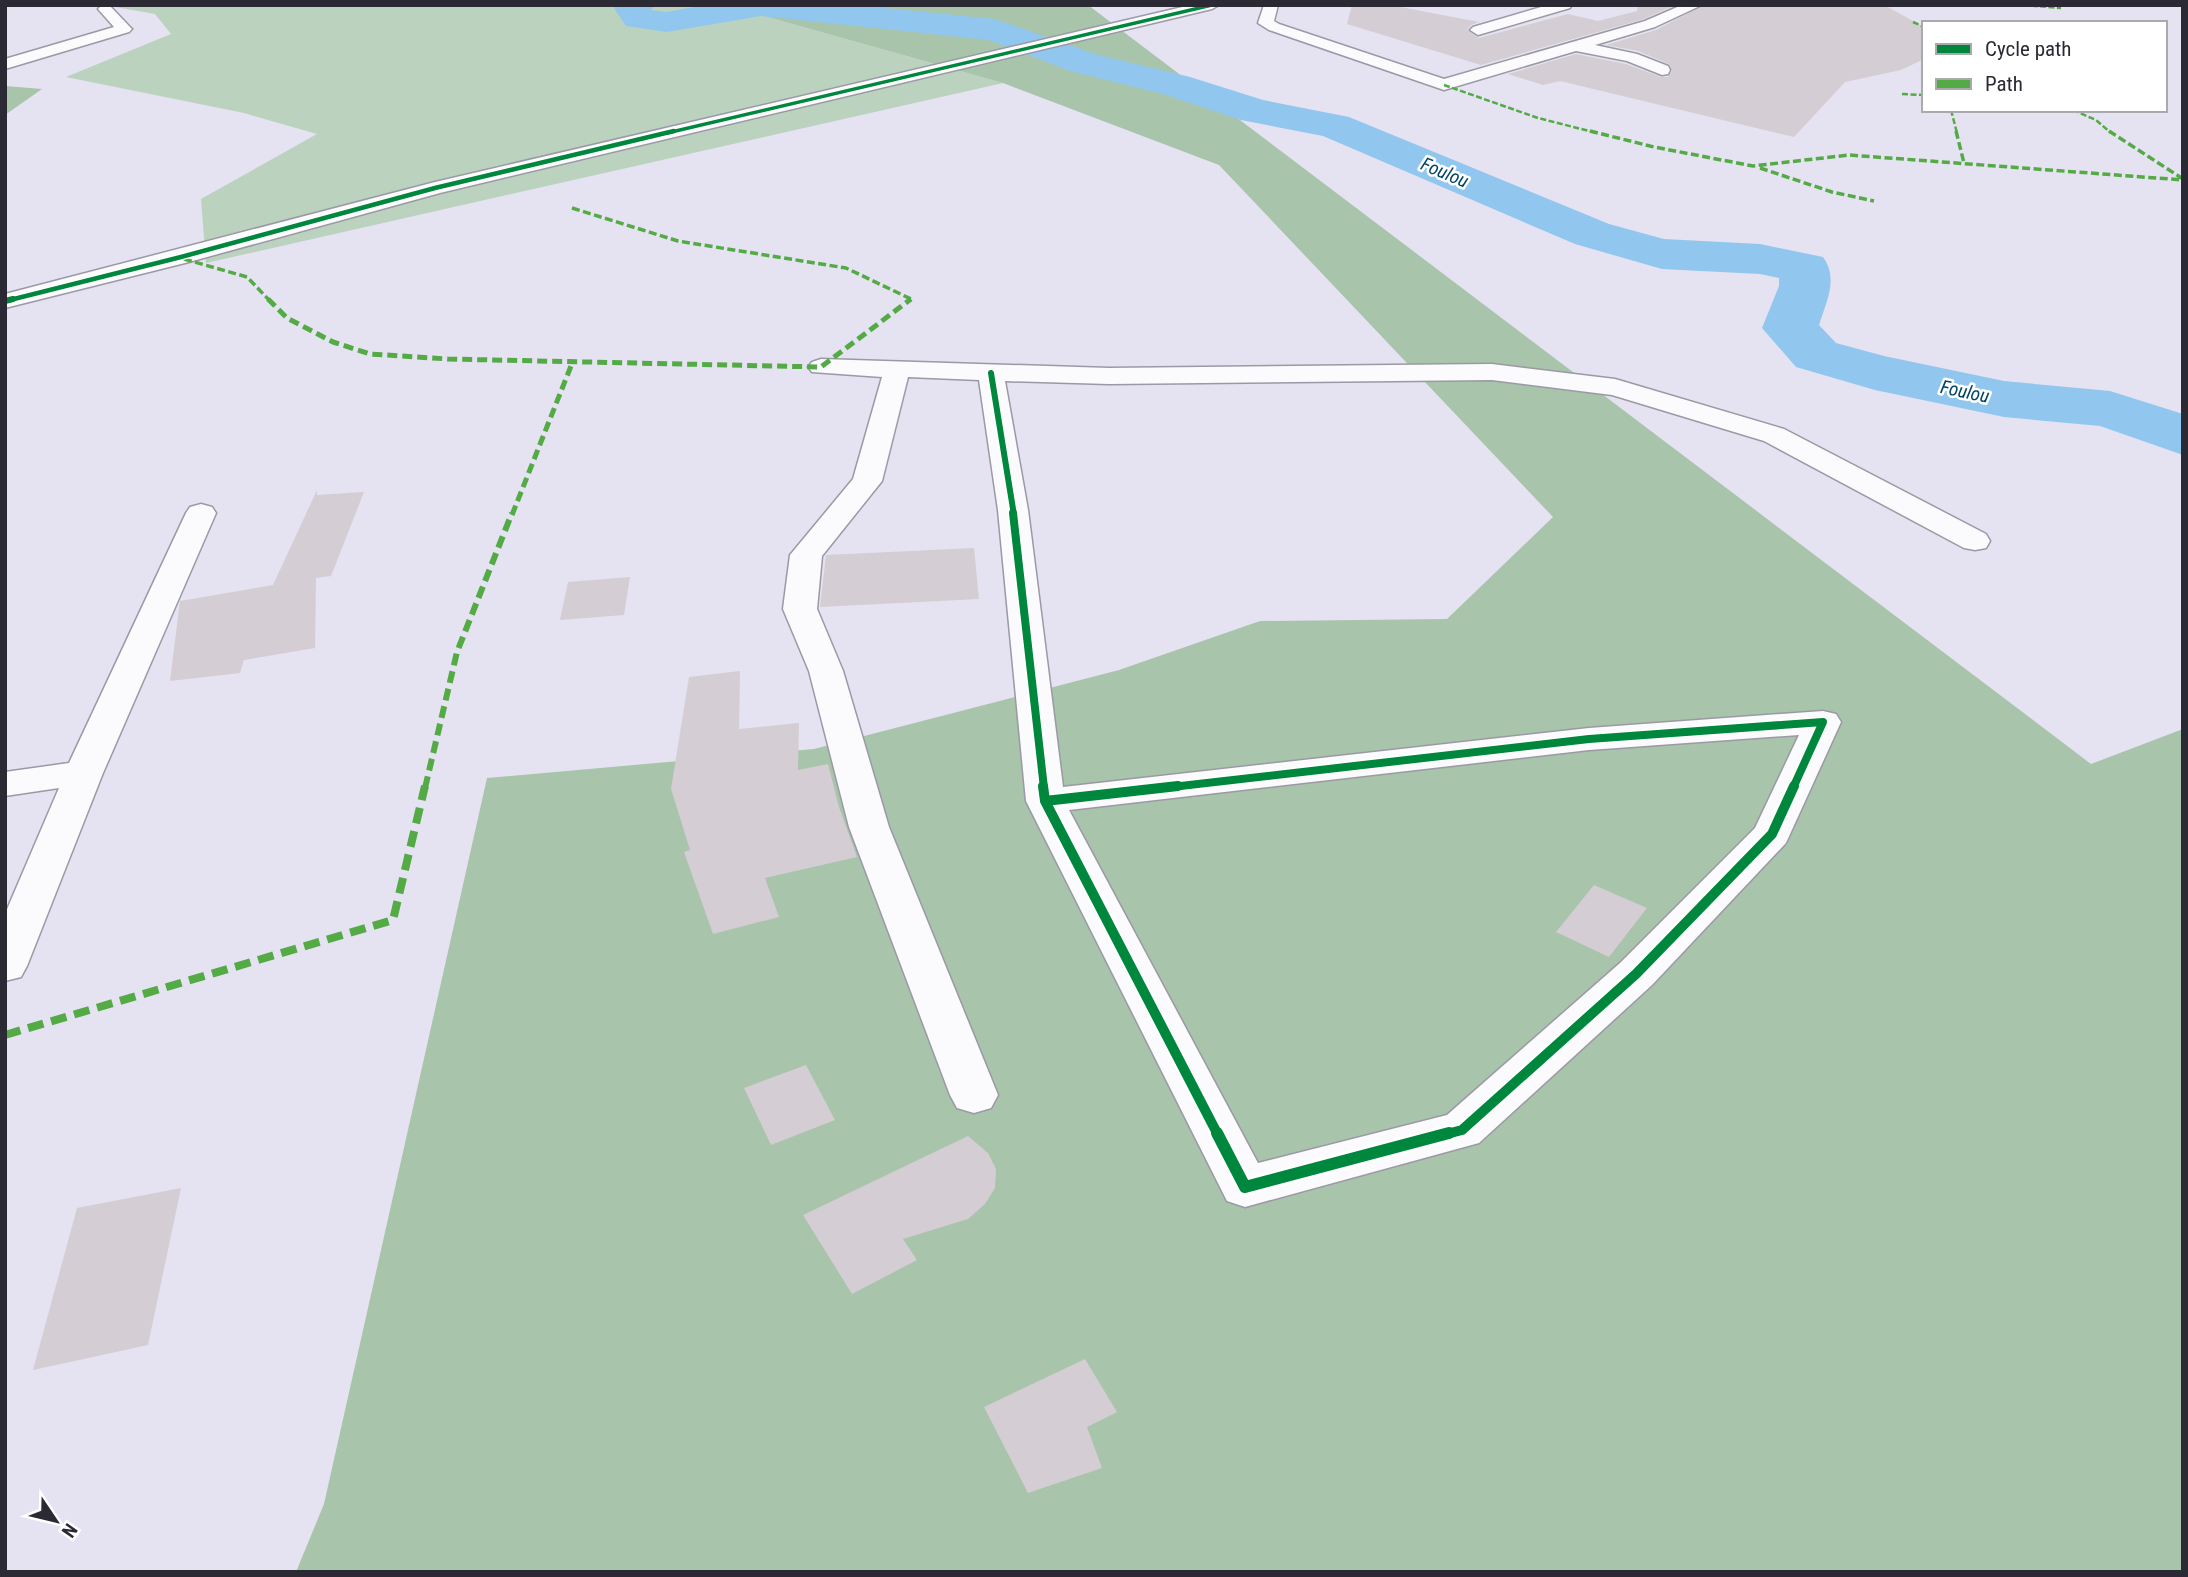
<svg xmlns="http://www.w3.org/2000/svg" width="2188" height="1577" font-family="'Roboto Condensed',sans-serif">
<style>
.green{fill:#bbd2be}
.forest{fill:#a8c4aa}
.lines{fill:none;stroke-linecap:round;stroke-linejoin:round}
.river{fill:#91c7ee;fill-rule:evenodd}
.building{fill:#d4cdd3}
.minor-casing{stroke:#9b99a5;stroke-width:3}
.minor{fill:#fbfbfd;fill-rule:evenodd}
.quiet-far4{stroke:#54ab45;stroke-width:2.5;stroke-dasharray:6 2.5;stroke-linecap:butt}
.quiet-far3{stroke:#54ab45;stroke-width:3.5;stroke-dasharray:8 3.5;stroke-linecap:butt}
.quiet-far2{stroke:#54ab45;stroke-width:5;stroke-dasharray:10 5;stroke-linecap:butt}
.quiet-far1{stroke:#54ab45;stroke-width:6;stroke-dasharray:12 6;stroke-linecap:butt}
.quiet{stroke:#54ab45;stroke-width:8;stroke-dasharray:16 8;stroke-linecap:butt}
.cycleway-far5-casing{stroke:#fff;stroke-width:5}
.cycleway-far4-casing{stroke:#fff;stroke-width:7}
.cycleway-far3-casing{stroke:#fff;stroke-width:9}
.cycleway-far2-casing{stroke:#fff;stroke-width:11}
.cycleway-far1-casing{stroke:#fff;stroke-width:14}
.cycleway-casing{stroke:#fff;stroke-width:17}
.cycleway-far5{stroke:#00873e;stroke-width:3.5}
.cycleway-far4{stroke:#00873e;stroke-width:4.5}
.cycleway-far3{stroke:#00873e;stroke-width:6}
.cycleway-far2{stroke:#00873e;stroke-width:8}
.cycleway-far1{stroke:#00873e;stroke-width:10}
.cycleway{stroke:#00873e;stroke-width:12}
.labels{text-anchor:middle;stroke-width:5;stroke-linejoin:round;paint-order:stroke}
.far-water-label{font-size:19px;font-style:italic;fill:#004565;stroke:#fff}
</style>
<rect width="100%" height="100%" fill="#e5e2f2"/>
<path class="green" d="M104,5H724L1003,83L206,263L201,199L317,134L244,113L66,77L171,34L155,14Z"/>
<path class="forest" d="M724,5H1088L2091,764L2183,729V1572H296L324,1504L487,778L814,749L1119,670L1260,621L1447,619L1553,517L1219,165L1003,83Z
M5,86L42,89L5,115Z"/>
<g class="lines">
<path class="river" d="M616,5H655L651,10L667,12L705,5H854L995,19L1095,54L1190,77L1263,100L1349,117L1609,224L1664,239L1760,244L1823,257C1839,279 1826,302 1819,325L1836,343L1884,356L2004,381L2110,391L2183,414V455L2100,426L2004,417L1875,390L1796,367L1762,328L1779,286V278L1760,274L1662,269L1575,244L1323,136L1241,120L1163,94L1070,71L989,40L761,16L667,32L626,26L614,8Z"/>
</g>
<path class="building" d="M1352,5H1390L1479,22L1471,25L1467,30L1479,38L1568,14L1598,21L1637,11L1638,5H1675L1644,19L1481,65L1347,24Z
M1704,5H1884L1924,27V59L1901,70L1845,82L1794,137L1560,81L1543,85L1508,74L1576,54L1626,64L1661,77H1668L1672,71L1669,64L1638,51L1606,45L1656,30Z
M317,490V495L364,492L331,576L316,578L315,648L244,660L240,673L170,681L180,601L273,585Z
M974,548L979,599L820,607L826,555Z
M630,577L624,615L560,620L568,582Z
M740,671L739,729L799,723L798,770L828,764L839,807L857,857L765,878L779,917L713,934L684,852L690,850L671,789L689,677Z
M1594,885L1647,908L1609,957L1556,932Z
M806,1065L835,1120L771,1145L744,1088Z
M968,1136L988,1153L996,1169L995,1188L985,1204L968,1219L903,1239L917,1260L852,1294L803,1215Z
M181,1188L148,1345L33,1370L77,1208Z
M1085,1359L1117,1412L1087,1427L1102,1468L1028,1493L984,1407Z"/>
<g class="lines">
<defs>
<path id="minor" d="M102,5L110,6L129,26L132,29L129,32L5,69V59L114,27L98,9Z
M1191,5H1219L1212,9L440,193L189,262L5,308V294L435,182Z
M1264,5H1278L1274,21L1279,24L1444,79L1645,21L1682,5H1702L1655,27L1595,45L1637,54L1668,66L1670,70L1668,74L1662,75L1627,61L1576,51L1444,90L1269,30L1258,23Z
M1548,5H1572L1570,8L1478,35L1470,30L1473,27Z
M821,359L1109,368L1492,364L1615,379L1784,429L1986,534L1990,541L1986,548L1975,550L1964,548L1764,441L1612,395L1492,380L1109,384L1005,381L1028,510L1063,787L1589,728L1823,711L1836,714L1841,722L1786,843L1652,985L1479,1143L1245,1207L1227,1201L1026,801L998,510L979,380L908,377L882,481L822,556L817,609L843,671L889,827L998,1095L991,1108L974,1113L957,1108L950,1095L849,827L809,671L783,609L790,555L853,479L882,377L812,372L808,367L812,362ZM1799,735L1755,828L1620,963L1447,1115L1258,1163L1069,810L1589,750Z
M201,504L212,507L216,513L103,773L27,966L21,977L5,981V914L59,788L5,796V772L69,763L186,513L190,507Z"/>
</defs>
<use href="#minor" class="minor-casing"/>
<use href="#minor" class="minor"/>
<path class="quiet-far4" d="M2023,5L2061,8
M1913,22L1924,27
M1444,85L1538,118L1597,133
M1902,94L1924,95
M1951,110L1957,133
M2073,110L2096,120L2111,133"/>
<path class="quiet-far3" d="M1590,131L1654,147L1753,166L1849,155L2183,180
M1956,131L1964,163
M2109,131L2183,179
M1760,168L1832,192L1874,201
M572,208L678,241L846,268L911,299L909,301
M184,259L247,277L270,301"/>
<path class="quiet-far2" d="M268,299L287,318L333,342L370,354L448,359L821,367L911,299
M512,515L573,361"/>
<path class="quiet-far1" d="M425,788L457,652L512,513"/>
<path class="quiet" d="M5,1035L393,920L425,786"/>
<defs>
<path id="cycleway-far5" d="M667,133L1212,5"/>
<path id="cycleway-far4" d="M6,301L181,257L435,188L674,131"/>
<path id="cycleway-far3" d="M5,301L13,299
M991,373L1014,515"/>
<path id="cycleway-far2" d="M1013,513L1044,788
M1163,788L1589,739L1823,722L1793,788"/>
<path id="cycleway-far1" d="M1043,786L1045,801
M1045,801L1218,1135
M1045,801L1178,786
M1443,1135L1462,1130L1636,974L1772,834L1794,786"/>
<path id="cycleway" d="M1217,1133L1245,1187L1449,1133"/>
</defs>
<use href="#cycleway-far5" class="cycleway-far5-casing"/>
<use href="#cycleway-far4" class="cycleway-far4-casing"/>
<use href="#cycleway-far3" class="cycleway-far3-casing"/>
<use href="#cycleway-far2" class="cycleway-far2-casing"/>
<use href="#cycleway-far1" class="cycleway-far1-casing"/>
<use href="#cycleway" class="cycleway-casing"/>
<use href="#cycleway-far5" class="cycleway-far5"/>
<use href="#cycleway-far4" class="cycleway-far4"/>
<use href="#cycleway-far3" class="cycleway-far3"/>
<use href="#cycleway-far2" class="cycleway-far2"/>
<use href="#cycleway-far1" class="cycleway-far1"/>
<use href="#cycleway" class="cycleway"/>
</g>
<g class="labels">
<g class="far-water-label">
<text transform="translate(1445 172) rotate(23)" y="7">Foulou</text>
<text transform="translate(1965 391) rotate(12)" y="7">Foulou</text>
</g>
</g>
<rect width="2188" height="1577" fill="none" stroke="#2b2a34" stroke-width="14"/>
<rect x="1922" y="21" width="245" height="91" fill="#ffffff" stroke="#aaaaae" stroke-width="2"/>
<rect x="1936" y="44" width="35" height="10" fill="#00873e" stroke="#aaaaae" stroke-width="2"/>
<text x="1985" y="56" font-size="21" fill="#2b2a34">Cycle path</text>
<rect x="1936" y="79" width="35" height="10" fill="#54ab45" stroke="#aaaaae" stroke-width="2"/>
<text x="1985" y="91" font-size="21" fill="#2b2a34">Path</text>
<g transform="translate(56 1521) rotate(125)" stroke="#ffffff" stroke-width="5" paint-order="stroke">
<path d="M0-5L12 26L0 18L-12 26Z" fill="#2b2a34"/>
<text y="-10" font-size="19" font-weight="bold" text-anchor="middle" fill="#2b2a34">N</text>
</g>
</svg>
